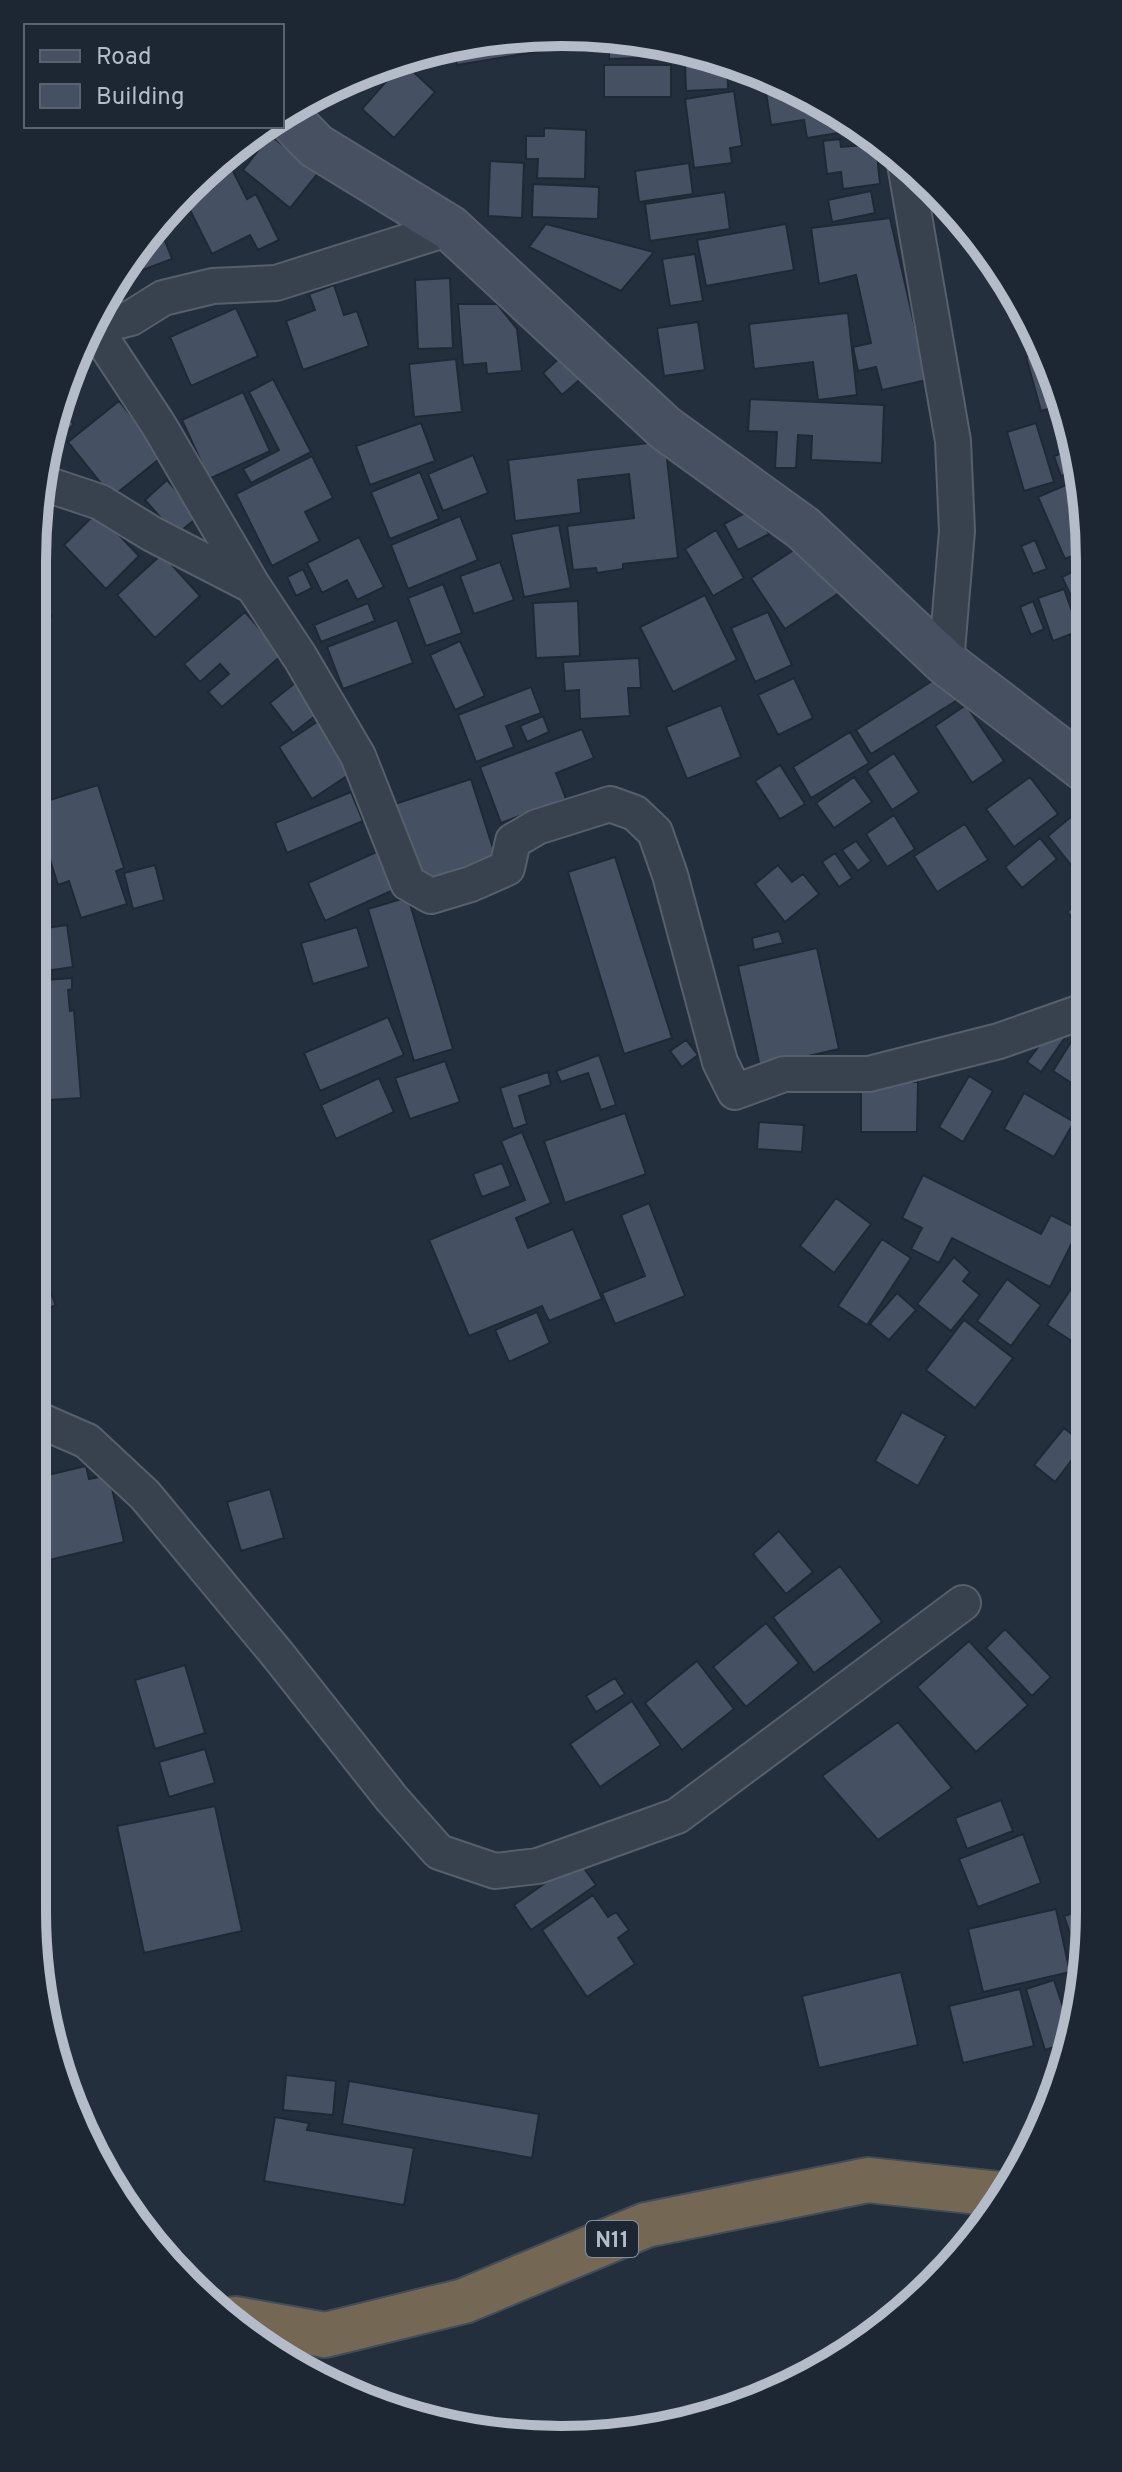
<svg xmlns="http://www.w3.org/2000/svg" width="1122" height="2472" font-family="Overpass,sans-serif">
<style>
.building{fill:#455162;stroke:#1f2835;stroke-width:2}
.lines{fill:none;stroke-linecap:round;stroke-linejoin:round}
.street-casing{stroke:#565f6c;stroke-width:38}
.secondary-casing{stroke:#565f6c;stroke-width:48}
.highway-casing{stroke:#434c59;stroke-width:48}
.street{stroke:#38414e;stroke-width:34}
.secondary{stroke:#465061;stroke-width:44}
.highway{stroke:#746855;stroke-width:44}
.labels{text-anchor:middle;stroke-width:8;stroke-linejoin:round;paint-order:stroke}
.shield{fill:#1d2633;stroke:#878f9c;stroke-width:2}
.shield-label{font-size:22px;font-weight:bold;fill:#b4bcc9}
.rim{fill:none;stroke:#b4bcc9;stroke-width:10}
</style>
<rect width="100%" height="100%" fill="#242f3e"/>
<path class="building" d="M550,33L553,49L457,65L453,43Z
M609,37L671,44V57L609,59Z
M685,48L709,56L685,57Z
M395,61L362,91L355,84L372,68Z
M403,62L435,92L394,138L362,109Z
M727,62L728,89L686,91L685,64Z
M604,65H671V97H604Z
M354,75L347,87L339,83Z
M782,83L850,122L851,131L807,138L804,120L771,125L765,86Z
M734,91L742,146L730,148L732,163L694,168L685,99Z
M544,128L586,130L585,179L537,178L538,159H526V136H544Z
M270,135L318,173L290,208L243,170Z
M840,139L841,147L876,144L880,184L843,189L841,172L827,174L823,141Z
M490,161L524,163L522,218L488,216Z
M689,163L693,194L639,202L635,171Z
M232,169L247,199L256,194L279,240L258,250L250,235L212,254L182,194Z
M533,184L599,187L598,219L532,217Z
M871,191L875,213L832,222L828,200Z
M725,192L730,229L650,241L645,204Z
M890,218L927,380L882,390L876,367L858,371L853,347L871,343L856,275L819,284L811,228Z
M158,222L172,259L132,274L127,261Z
M546,224L654,252L621,291L529,247Z
M786,224L794,270L706,286L697,240Z
M695,254L703,301L670,306L662,259Z
M450,278L453,348L418,349L415,280Z
M334,285L344,315L357,311L369,346L303,370L286,321L315,310L309,294Z
M458,304H497L517,329L522,371L487,374L486,363L463,365Z
M236,308L258,356L191,386L170,337Z
M848,313L857,395L818,400L813,362L754,369L749,324Z
M698,322L705,370L664,376L657,328Z
M1046,352L1062,405L1041,411L1026,357Z
M565,353L584,376L562,395L543,373Z
M456,359L462,412L414,417L409,364Z
M273,379L311,452L251,483L243,469L279,450L249,392Z
M243,392L270,451L209,479L182,420Z
M750,399L884,405L882,463L811,460L812,436L798,435L796,468H775L777,432L748,431Z
M119,401L163,456L112,497L68,442Z
M63,414L74,424L58,440L50,432L52,426Z
M421,423L435,461L370,485L356,446Z
M1036,423L1054,482L1024,491L1007,432Z
M665,441L678,558L623,564V569L597,573L596,568L573,570L567,526L634,518L629,474L578,480L581,513L515,521L508,460Z
M1074,449L1079,469L1061,476L1054,456Z
M473,455L488,493L443,511L428,474Z
M312,456L333,498L305,512L320,541L272,566L236,494Z
M420,472L439,519L390,539L371,492Z
M1082,478L1085,491L1086,550L1065,559L1038,497Z
M167,480L199,516L176,535L145,500Z
M39,493L53,507L35,525Z
M754,508L769,534L738,550L724,524Z
M97,512L139,556L106,589L64,545Z
M460,516L478,560L408,589L391,545Z
M559,525L571,588L524,597L511,534Z
M716,530L744,578L713,596L685,549Z
M359,537L384,587L357,600L347,580L322,593L307,563Z
M812,538L845,589L785,629L751,578Z
M1035,540L1047,569L1033,574L1021,546Z
M162,554L200,596L155,638L117,595Z
M500,562L514,600L474,614L460,576Z
M1086,565V596L1074,602L1062,577Z
M303,569L312,588L296,596L287,577Z
M443,584L462,633L426,646L408,598Z
M32,586L52,616L32,630Z
M1064,589L1079,631L1053,641L1038,598Z
M705,595L737,660L673,692L640,627Z
M578,601L580,656L536,658L533,603Z
M1033,601L1044,629L1031,635L1020,607Z
M368,603L375,621L321,642L314,625Z
M245,612L282,655L222,707L208,692L229,674L220,664L200,682L184,664Z
M768,612L792,665L755,682L731,628Z
M397,620L413,663L343,689L327,647Z
M1086,632V655L1082,657L1073,639Z
M460,641L485,696L455,710L430,655Z
M639,658L641,688H628L630,716L580,719L579,690L565,691L563,662Z
M943,674L959,699L871,754L856,730Z
M794,678L813,718L778,735L758,695Z
M300,679L323,710L293,733L270,703Z
M531,687L541,713L506,726L514,747L476,762L458,715Z
M721,705L741,757L687,779L666,727Z
M966,705L1004,761L972,783L935,726Z
M543,716L549,732L527,742L520,726Z
M323,718L356,770L312,799L279,747Z
M582,729L594,758L556,773L566,799L501,823L480,767Z
M850,732L869,763L811,798L793,767Z
M894,753L919,792L892,810L867,771Z
M780,765L805,804L780,819L755,781Z
M854,777L872,802L834,828L816,803Z
M1030,777L1058,814L1014,847L986,809Z
M471,779L497,861L421,885L395,804Z
M98,785L124,868L116,871L127,904L81,918L69,881L58,885L40,828L47,825L40,803Z
M351,792L363,821L287,853L275,823Z
M1083,807L1086,811L1087,877L1083,880L1048,836Z
M894,815L915,849L887,867L866,834Z
M965,824L988,860L937,892L914,856Z
M1040,838L1057,859L1022,888L1005,867Z
M856,841L871,861L858,871L842,850Z
M383,849L400,887L325,921L308,883Z
M835,853L852,878L839,887L822,862Z
M615,857L672,1038L624,1054L568,872Z
M155,865L164,900L133,909L124,873Z
M778,865L792,882L803,874L819,894L785,922L755,884Z
M408,897L453,1049L414,1061L368,909Z
M1083,897L1087,901V933L1067,912Z
M67,925L73,967L32,973V930Z
M357,927L369,967L313,984L301,943Z
M779,931L783,943L754,950L752,938Z
M817,948L839,1049L760,1067L738,966Z
M72,978V989L68,990L70,1011L74,1010L81,1098L33,1101L32,981Z
M388,1017L404,1055L320,1091L304,1053Z
M1053,1027L1066,1036L1041,1072L1027,1062Z
M1079,1029L1087,1034V1093L1053,1071Z
M686,1040L698,1055L682,1067L670,1051Z
M599,1055L616,1105L601,1110L588,1073L561,1082L556,1071Z
M445,1061L460,1102L410,1119L395,1078Z
M548,1072L551,1085L519,1096L527,1124L513,1129L500,1088Z
M969,1076L993,1091L963,1142L939,1127Z
M379,1078L394,1112L336,1139L321,1105Z
M861,1082H918L917,1132H861Z
M1024,1093L1074,1122L1054,1157L1004,1129Z
M625,1113L646,1174L565,1203L544,1141Z
M759,1122L804,1125L802,1152L757,1149Z
M522,1132L551,1203L516,1218L528,1248L573,1229L602,1299L549,1321L542,1306L469,1336L429,1240L525,1200L501,1141Z
M502,1163L511,1186L482,1197L473,1174Z
M923,1175L1041,1234L1051,1215L1079,1229L1050,1287L952,1238L939,1263L911,1249L922,1228L902,1218Z
M836,1198L871,1224L834,1273L800,1246Z
M649,1203L685,1296L615,1324L602,1293L645,1276L621,1215Z
M882,1239L911,1258L867,1325L838,1306Z
M954,1257L970,1272L963,1281L980,1295L951,1331L917,1304Z
M39,1266L56,1305L32,1316V1269Z
M1007,1279L1041,1305L1011,1346L977,1321Z
M1073,1286L1088,1296V1342L1084,1349L1047,1325Z
M897,1293L916,1310L889,1340L870,1324Z
M537,1312L550,1343L509,1362L495,1330Z
M964,1320L1013,1358L975,1408L926,1370Z
M902,1412L946,1436L918,1486L875,1461Z
M1064,1428L1084,1444L1055,1482L1034,1465Z
M86,1466L89,1479L109,1475L124,1542L41,1562L32,1522V1486L41,1484L39,1477Z
M270,1489L284,1538L241,1551L227,1502Z
M779,1531L813,1572L786,1594L753,1554Z
M840,1566L882,1622L814,1673L773,1617Z
M766,1623L799,1663L746,1707L713,1667Z
M1005,1629L1051,1677L1032,1696L986,1648Z
M969,1641L1028,1705L976,1752L917,1687Z
M697,1661L734,1709L682,1750L645,1703Z
M185,1665L205,1733L155,1749L135,1680Z
M615,1678L625,1694L596,1712L586,1696Z
M632,1701L661,1745L600,1787L570,1744Z
M898,1722L952,1788L878,1840L822,1776Z
M205,1749L215,1783L169,1797L159,1762Z
M1001,1800L1013,1831L967,1849L955,1818Z
M215,1806L242,1931L144,1953L117,1826Z
M1023,1834L1041,1883L978,1907L959,1859Z
M578,1860L596,1885L531,1930L514,1905Z
M593,1895L608,1917L616,1912L629,1930L618,1938L635,1964L587,1997L542,1930Z
M1056,1909L1070,1972L983,1992L968,1929Z
M1076,1912L1087,1944L1084,1974L1064,1916Z
M901,1972L918,2045L819,2068L802,1996Z
M1054,1980L1064,2010L1079,2005L1080,2015L1072,2041L1045,2050L1026,1989Z
M1020,1989L1034,2046L963,2063L949,2006Z
M286,2075L336,2081L333,2115L283,2110Z
M349,2081L539,2114L532,2158L342,2124Z
M275,2117L309,2123L307,2130L414,2148L404,2205L264,2181Z"/>
<g class="lines">
<defs>
<path id="street" d="M905,164L953,441L957,531L946,663
M94,327L158,424L253,586L300,657L358,756L408,883L431,896L471,884L507,868L513,841L537,827L610,804L635,813L655,832L670,875L720,1062L735,1092L784,1074H869L999,1041L1087,1010
M85,335L94,327L131,318L163,298L213,286L276,283L450,228
M40,482L100,502L152,534L253,586
M32,1417L87,1441L145,1495L278,1655L392,1799L439,1852L495,1871L538,1866L677,1816L963,1603"/>
<path id="secondary" d="M283,112L316,146L450,228L665,428L803,528L946,663L1086,770"/>
<path id="highway" d="M235,2319L325,2335L464,2301L646,2225L868,2180L999,2194"/>
</defs>
<use href="#street" class="street-casing"/>
<use href="#secondary" class="secondary-casing"/>
<use href="#highway" class="highway-casing"/>
<use href="#street" class="street"/>
<use href="#secondary" class="secondary"/>
<use href="#highway" class="highway"/>
</g>
<g class="labels">
<rect class="shield" x="586" y="2221" width="52" height="36" rx="6"/>
<g class="shield-label">
<text x="612" y="2247">N11</text>
</g>
</g>
<path d="M0 0H1122V2472H0ZM561 46H561A515 515 0 0 1 1076 561V1911A515 515 0 0 1 561 2426H561A515 515 0 0 1 46 1911V561A515 515 0 0 1 561 46Z" fill="#1d2633" fill-rule="evenodd"/>
<path class="rim" d="M561 46H561A515 515 0 0 1 1076 561V1911A515 515 0 0 1 561 2426H561A515 515 0 0 1 46 1911V561A515 515 0 0 1 561 46Z"/>
<rect x="24" y="24" width="260" height="104" fill="#1d2633" stroke="#59626f" stroke-width="2"/>
<rect x="40" y="50" width="40" height="12" fill="#465061" stroke="#59626f" stroke-width="2"/>
<text x="96" y="64" font-size="24" fill="#b4bcc9">Road</text>
<rect x="40" y="84" width="40" height="24" fill="#455162" stroke="#59626f" stroke-width="2"/>
<text x="96" y="104" font-size="24" fill="#b4bcc9">Building</text>
</svg>
